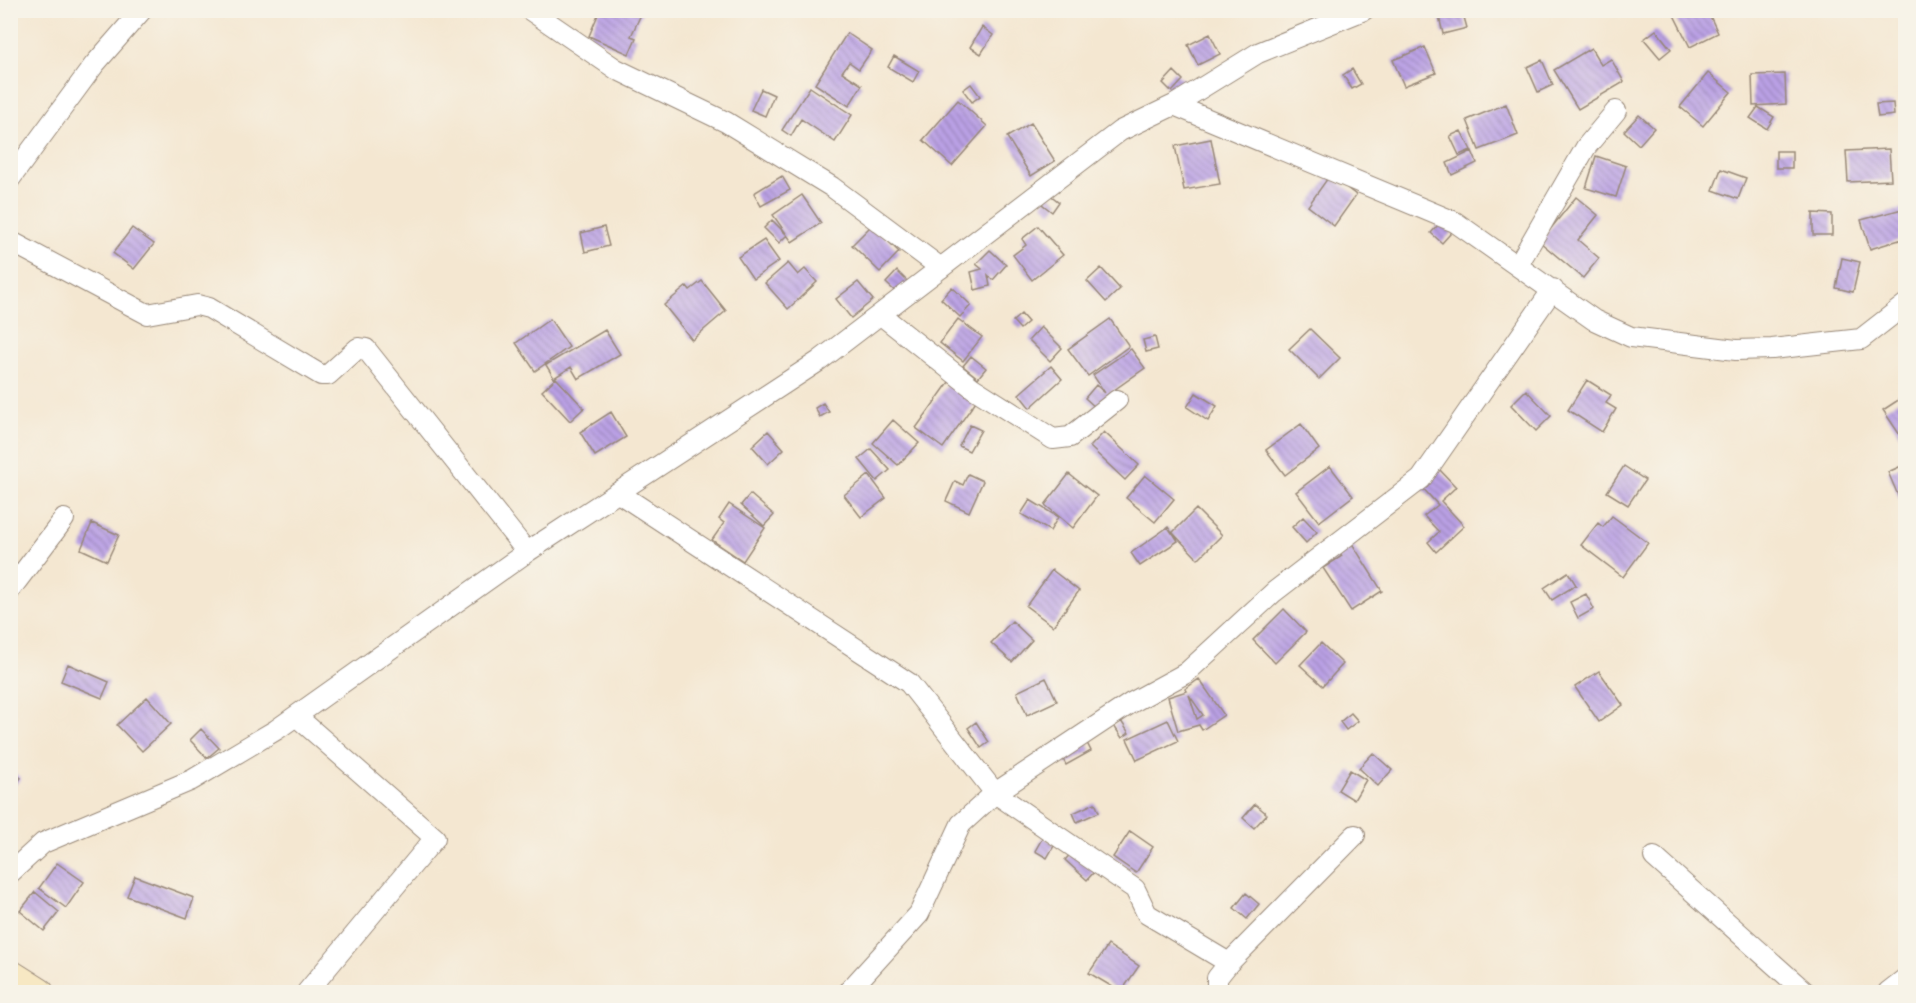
<svg xmlns="http://www.w3.org/2000/svg" width="1916" height="1003" font-family="Pangolin,sans-serif">
<style>
.building{fill:url(#building-back-hatch);fill-rule:evenodd}
.lines{fill:none;stroke-linecap:round;stroke-linejoin:round}
.street-casing{stroke:#988878;stroke-width:22}
.secondary-casing{stroke:#988878;stroke-width:29}
.street{stroke:#fff;stroke-width:20}
.secondary{stroke:#f7e8c3;stroke-width:27}
</style>
<defs>
<pattern id="building-back-hatch" width="6" height="6" patternUnits="userSpaceOnUse" patternTransform="scale(1.5)"><rect width="6" height="6" fill="#baa0e5"/><path d="M-1 5l2 2M0 0l6 6M5-1l2 2" fill="none" stroke="#9883b9"/></pattern>
</defs>
<rect width="100%" height="100%" fill="#f7f3e8"/>
<filter id="ink" filterUnits="userSpaceOnUse"><feTurbulence type="fractalNoise" baseFrequency=".0167" numOctaves="2"/><feDisplacementMap in="SourceGraphic" scale="12" xChannelSelector="R" yChannelSelector="G"/><feConvolveMatrix kernelMatrix="1 2 1 2 8 2 1 2 1" color-interpolation-filters="sRGB"/></filter>
<filter id="wash" filterUnits="userSpaceOnUse"><feTurbulence type="fractalNoise" baseFrequency=".008" numOctaves="4" result="noise"/><feDisplacementMap in="SourceGraphic" scale="24" xChannelSelector="R" yChannelSelector="G"/><feGaussianBlur stdDeviation="1.35" result="paint"/><feColorMatrix in="noise" values="0 0 0 0 0 0 0 0 0 0 0 0 0 0 0 0 0 1.4 0 .05"/><feComposite in="paint" operator="in"/></filter>
<g filter="url(#wash)">
<rect width="100%" height="100%" fill="#f4e7d1"/>
<g id="blocks">
<path class="building" d="M600,10H643L631,36L636,38L629,54L589,36Z
M1462,10L1467,28L1443,34L1439,16Z
M1684,10H1707L1718,33L1690,47L1674,15Z
M982,27L993,35L981,54L970,47Z
M1656,30L1671,49L1660,58L1644,39Z
M847,33L872,50L859,69L849,62L842,72L862,85L849,106L815,84Z
M1210,34L1220,54L1198,65L1188,45Z
M1425,47L1436,73L1404,86L1393,60Z
M1591,48L1601,65L1611,59L1624,82L1578,109L1554,70Z
M894,56L919,71L913,82L888,67Z
M1542,60L1553,85L1538,92L1527,67Z
M1352,69L1361,84L1352,89L1343,75Z
M1174,71L1183,80L1172,92L1163,83Z
M1708,73L1731,92L1703,126L1680,107Z
M1785,74L1786,104L1753,106L1752,75Z
M971,84L980,96L972,102L963,90Z
M810,87L852,115L835,142L801,119L791,136L782,130Z
M761,89L774,95L765,116L751,110Z
M958,100L987,126L952,166L923,140Z
M1893,103L1894,115L1878,117L1876,104Z
M1506,104L1518,135L1479,150L1467,120Z
M1758,107L1774,117L1767,129L1750,118Z
M1639,115L1654,128L1639,145L1624,131Z
M1031,123L1055,161L1031,176L1007,137Z
M1461,131L1471,150L1459,155L1450,136Z
M1211,139L1220,184L1184,190L1175,146Z
M1889,149L1891,180L1848,182L1846,151Z
M1472,151L1477,163L1452,175L1447,163Z
M1776,151H1792V168H1776Z
M1596,156L1626,166L1616,197L1586,188Z
M1721,169L1746,178L1738,199L1713,190Z
M1330,175L1356,195L1334,226L1308,206Z
M782,176L790,190L761,206L754,193Z
M1049,194L1059,202L1052,212L1042,204Z
M802,195L821,223L792,242L773,215Z
M1576,197L1598,215L1578,240L1599,258L1583,278L1540,242Z
M1906,208V238L1870,249L1861,220Z
M1813,213L1832,214V235H1813Z
M1448,214L1459,224L1442,243L1431,233Z
M772,220L787,235L779,243L764,228Z
M872,225L899,252L880,272L852,245Z
M1038,226L1063,255L1032,280L1013,255L1026,245L1022,239Z
M604,227L609,246L585,252L581,233Z
M132,228L154,244L134,269L113,253Z
M764,240L779,261L753,279L738,257Z
M990,250L1006,265L993,280L988,275L990,286L975,290L971,272L982,269L976,264Z
M1842,258L1860,262L1853,292L1836,288Z
M788,263L798,275L805,269L817,282L788,309L765,283Z
M1101,268L1120,289L1106,302L1087,281Z
M897,271L909,283L898,294L886,283Z
M702,281L726,311L692,340L664,305L687,286L690,290Z
M858,282L873,300L851,318L836,299Z
M952,287L971,305L960,317L941,299Z
M1021,314L1028,322L1020,329L1013,321Z
M550,319L569,347L535,371L516,343Z
M958,319L982,337L963,361L940,343Z
M1110,319L1129,346L1088,376L1068,349Z
M1041,327L1062,348L1050,361L1029,340Z
M1310,329L1340,358L1319,379L1289,349Z
M605,330L620,354L578,379L571,367L554,378L546,365Z
M1155,337L1158,349L1146,352L1143,340Z
M1131,349L1145,368L1107,395L1096,408L1085,398L1096,385L1105,393L1093,375Z
M971,356L986,368L978,378L963,366Z
M1051,366L1062,379L1030,408L1019,394Z
M556,378L584,408L570,421L542,391Z
M1587,380L1611,395L1606,403L1616,409L1602,432L1568,410Z
M949,382L976,401L943,448L916,428Z
M1526,390L1551,416L1536,431L1511,405Z
M1196,393L1217,406L1208,421L1187,407Z
M1906,395V444L1883,410Z
M823,403L829,412L820,417L815,408Z
M611,412L626,437L595,456L580,432Z
M893,420L919,443L898,465L873,443Z
M1301,424L1319,449L1285,475L1266,450Z
M970,425L981,430L969,451L959,446Z
M768,431L784,449L768,464L752,446Z
M1104,432L1139,465L1125,480L1090,447Z
M871,449L890,470L877,481L859,459Z
M1906,464V497L1900,500L1888,472Z
M1330,466L1353,496L1319,522L1296,492Z
M1624,466L1645,480L1628,505L1607,492Z
M1439,469L1456,487L1441,501L1464,526L1436,552L1428,542L1439,532L1424,516L1438,505L1421,486Z
M968,474L983,481L969,512L946,501L955,481L963,485Z
M1069,474L1097,496L1073,528L1045,505Z
M869,475L886,498L861,517L844,495Z
M1145,475L1174,499L1155,522L1126,498Z
M750,494L774,515L764,526L741,505Z
M1030,500L1058,517L1050,531L1021,514Z
M729,504L765,528L743,561L712,540L724,523L719,519Z
M1196,509L1222,535L1198,559L1173,533L1178,541L1140,566L1131,553L1168,527L1172,533Z
M1612,516L1648,543L1623,577L1581,545L1598,523L1603,527Z
M1303,517L1317,532L1306,543L1292,527Z
M92,523L119,535L107,561L81,549Z
M1348,537L1382,591L1351,611L1323,568L1342,556L1335,545Z
M1052,570L1079,591L1053,626L1026,606Z
M1568,572L1576,585L1552,600L1544,588Z
M1586,594L1594,609L1578,618L1570,602Z
M1284,609L1306,632L1275,663L1253,640Z
M1012,621L1032,640L1012,662L991,643Z
M1321,643L1343,664L1323,686L1300,665Z
M68,664L109,682L102,698L61,681Z
M1599,671L1623,705L1599,722L1575,687Z
M1046,678L1057,701L1027,715L1017,692Z
M1199,679L1224,715L1202,730L1199,725L1178,731L1168,697L1187,691L1185,689ZM1189,695L1203,715L1197,719Z
M147,697L171,724L142,751L117,725Z
M1351,713L1358,721L1346,730L1340,722Z
M1168,720L1178,741L1137,760L1127,739Z
M1121,721L1129,733L1122,738L1114,726Z
M976,722L989,742L981,748L968,728Z
M201,729L219,748L207,758L190,740Z
M1085,739L1091,751L1066,765L1060,753Z
M1373,753L1392,770L1378,786L1359,768Z
M10,770L21,778L10,791Z
M1350,770L1366,780L1354,800L1338,790Z
M1095,803L1099,812L1077,822L1073,813Z
M1255,804L1267,814L1254,828L1243,818Z
M1130,831L1153,847L1136,873L1113,857Z
M1043,837L1055,844L1047,858L1035,851Z
M1079,845L1101,864L1087,880L1065,860Z
M57,863L84,882L66,908L39,888Z
M135,876L194,898L187,918L127,896Z
M35,892L59,912L44,931L20,911Z
M1246,893L1259,904L1247,919L1234,908Z
M1108,945L1139,966L1121,992L1089,973Z"/>
</g>
</g>
<g filter="url(#ink)">
<use href="#blocks" fill-opacity="0" stroke="#988878" stroke-width="1.5"/>
<g class="lines">
<defs>
<path id="street" d="M530,10L616,69L726,122L832,187L941,268
M1174,105L1455,222L1594,320L1631,337L1736,350L1772,349L1861,339L1906,304
M10,179L94,65L142,10
M10,241L147,314L197,305L209,308L321,375H328L358,348L366,349L527,552
M1518,265L1586,147L1616,111
M881,315L973,388L1053,439L1070,437L1117,400
M620,494L909,683L995,793L1135,889L1147,914L1229,963L1355,835
M10,590L64,519
M296,716L435,838L307,992
M1654,857L1805,992
M10,873L43,843L192,780L276,730L527,552L819,361L1120,131L1174,105L1258,53L1364,10
M848,992L919,914L961,824L995,793L1131,703L1186,673L1274,592L1421,479L1553,289
M1217,992V978L1229,963
M1888,992L1906,978"/>
<path id="secondary" d="M10,973L40,992"/>
</defs>
<use href="#street" class="street-casing"/>
<use href="#secondary" class="secondary-casing"/>
<use href="#street" class="street"/>
<use href="#secondary" class="secondary"/>
</g>
</g>
<rect width="1916" height="1003" fill="none" stroke="#f7f3e8" stroke-width="36"/>
</svg>
